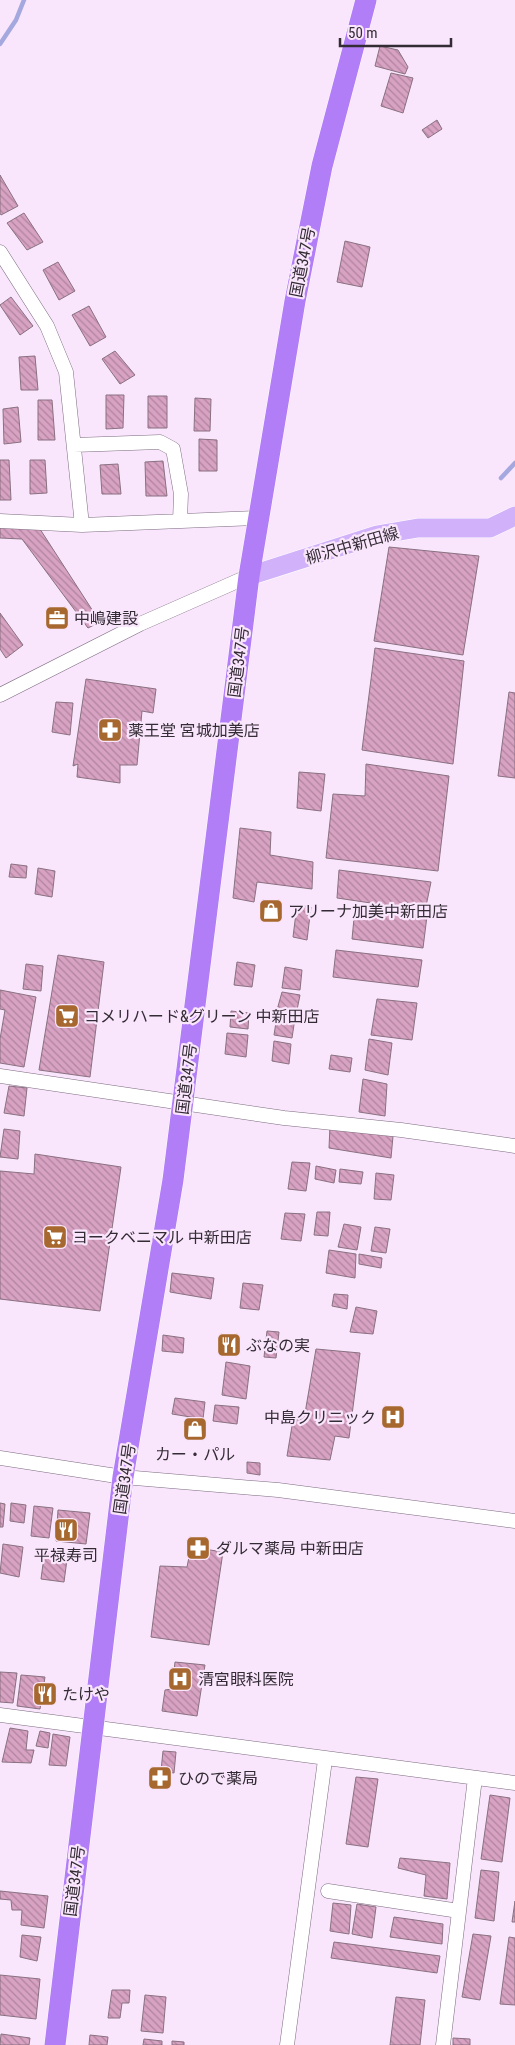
<svg xmlns="http://www.w3.org/2000/svg" width="515" height="2045" font-family="'Roboto Condensed','Noto Sans JP',sans-serif">
<style>
.lines{fill:none;stroke-linecap:round;stroke-linejoin:round}
.stream{stroke:#a5a8de;stroke-width:4.5}
.building{fill:url(#building-back-hatch);stroke:#897180}
.minor-casing{stroke:#7c6b7f;stroke-width:15}
.major-casing{stroke:#fff;stroke-width:20}
.highway-casing{stroke:#fff;stroke-width:22}
.minor{stroke:#fff;stroke-width:14}
.major{stroke:#d1b2fa;stroke-width:19}
.highway{stroke:#b27ef7;stroke-width:21}
.labels{text-anchor:middle;stroke-width:4.5;stroke-linejoin:round;paint-order:stroke}
.street-label{font-size:16px;fill:#342c35;stroke:#f9e5fc}
.poi-label{font-size:16px;fill:#342c35;stroke:#f9e5fc;text-anchor:start}
</style>
<defs>
<pattern id="building-back-hatch" width="6" height="6" patternUnits="userSpaceOnUse" patternTransform="scale(1.25)"><rect width="6" height="6" fill="#d8a2c3"/><path d="M-1 5l2 2M0 0l6 6M5-1l2 2" fill="none" stroke="#b0849f"/></pattern>
</defs>
<rect width="100%" height="100%" fill="#f9e5fc"/>
<g class="lines">
<path class="stream" d="M0,44L16,20L24,0
M501,478L515,463"/>
</g>
<path class="building" d="M380,46L398,50L408,67L405,74L375,66Z
M391,73L413,78L403,113L381,106Z
M437,120L442,129L428,138L422,130Z
M0,175L18,206L1,215L0,213Z
M24,213L43,242L27,250L7,223Z
M345,241L370,247L362,287L337,282Z
M58,262L75,291L59,300L43,270Z
M11,297L33,326L20,335L0,305Z
M89,306L106,337L90,346L72,315Z
M115,351L135,375L120,384L102,359Z
M35,356L38,390H21L19,357Z
M106,395H124L123,428L106,429Z
M148,396H167V428H148Z
M195,398L211,399L210,431H194Z
M38,400H52L55,440H38Z
M18,407L21,442L4,444L3,409Z
M199,439L217,440V471H199Z
M0,460H9L11,500H0Z
M30,460H45L47,493L30,494Z
M163,461L167,496H146L145,462Z
M118,464L121,494H102L100,465Z
M38,526L100,622L88,628L22,539L0,538V527Z
M389,547L479,556L463,655L374,641Z
M0,613L23,645L6,658L0,649Z
M375,648L464,661L453,764L362,750Z
M86,679L156,689L153,713L142,711L137,765H120V783L77,777L78,764L73,766Z
M509,692L515,693V778L498,776Z
M56,702L73,703L70,735L52,732Z
M366,764L449,776L438,871L326,858L333,794L365,796Z
M299,772L325,774L321,811L297,808Z
M240,828L271,832L270,855L313,862L312,889L257,882L254,902L233,898Z
M11,864L27,866L26,878L9,877Z
M38,868L55,871L52,897L35,894Z
M339,870L431,882L425,911L337,898Z
M297,905L311,907L307,940L293,937Z
M355,908L427,916L423,948L352,939Z
M336,950L422,960L418,987L333,977Z
M58,955L104,962L90,1077L39,1070Z
M237,962L255,965L252,987L234,985Z
M26,964L43,966L41,991L23,989Z
M285,967L302,970L300,990L282,988Z
M0,990L36,997L24,1067L0,1063V1039L5,1010L0,1009Z
M282,992L300,995L296,1015L277,1010Z
M377,999L417,1003L412,1040L371,1035Z
M231,1011L249,1013L248,1029L230,1027Z
M277,1016L295,1018L292,1038L274,1035Z
M227,1033L248,1035L246,1057L225,1054Z
M369,1039L392,1043L388,1075L365,1070Z
M274,1041L291,1044L289,1064L272,1061Z
M331,1055L352,1058L350,1072L329,1069Z
M363,1079L387,1084L385,1116L359,1112Z
M9,1086L27,1088L24,1116L4,1113Z
M330,1126L393,1136L391,1158L329,1148Z
M4,1129L20,1131L18,1159L0,1157Z
M35,1154L121,1167L100,1311L0,1299V1171L34,1174Z
M292,1162L310,1163L306,1191L288,1189Z
M316,1166L336,1170L334,1183L315,1179Z
M340,1169L363,1172L361,1184L339,1182Z
M376,1173L394,1175L391,1200L374,1199Z
M317,1212H330L328,1236L314,1235Z
M285,1213L305,1214L301,1241L281,1239Z
M344,1224L361,1227L357,1250L338,1247Z
M375,1227L390,1229L386,1253L371,1251Z
M329,1250L356,1254L355,1278L326,1273Z
M359,1254L382,1258L381,1268L359,1264Z
M172,1273L214,1278L211,1299L170,1292Z
M243,1283L263,1285L259,1310L240,1308Z
M334,1294L348,1295L347,1309L332,1306Z
M356,1307L377,1311L373,1334L350,1332Z
M267,1331L279,1332L276,1358L264,1357Z
M163,1335L184,1338L183,1353L162,1351Z
M316,1349L360,1353L349,1438L335,1436L330,1460L287,1456L293,1420L304,1419Z
M226,1362L250,1366L246,1399L222,1395Z
M175,1398L205,1402L203,1419L172,1414Z
M215,1405L239,1407L237,1424L213,1421Z
M247,1462L260,1463V1475L247,1473Z
M0,1503L5,1504L3,1527H0Z
M11,1503L26,1505L24,1523L10,1521Z
M34,1506L53,1508L49,1538L31,1536Z
M58,1510L90,1513L86,1544L56,1541Z
M3,1544L23,1547L19,1577L0,1573Z
M191,1547L223,1552L209,1645L151,1637L160,1566L187,1567Z
M45,1549L68,1552L64,1582L41,1579Z
M175,1662L205,1665L197,1716L162,1711L165,1690L172,1689Z
M0,1672L17,1673L13,1703L0,1702Z
M21,1675L45,1677L40,1709L17,1706Z
M10,1728L28,1731L26,1750H34L31,1763L2,1762Z
M40,1731L50,1733L48,1748L36,1746Z
M53,1734L70,1737L66,1766L49,1765Z
M163,1751L176,1752L174,1773L161,1771Z
M356,1777L378,1779L368,1847L346,1844Z
M490,1795L510,1798L502,1862L481,1859Z
M400,1858L450,1863L447,1899L424,1896L426,1875L398,1868Z
M481,1870L499,1872L494,1921L475,1918Z
M0,1891L48,1896L44,1928L21,1925L22,1910H12L11,1900L0,1899Z
M515,1901V1922H512Z
M333,1903L351,1905L349,1934L330,1931Z
M357,1904L376,1907L372,1938L352,1934Z
M394,1917L443,1924L442,1944L390,1937Z
M473,1934L491,1936L480,2000L462,1997Z
M22,1935L41,1937L37,1961L20,1957Z
M509,1937L515,1938V2005L500,2004Z
M334,1942L440,1956L437,1973L331,1958Z
M0,1975L40,1979L36,2019L0,2015Z
M112,1990H130L129,2003H122L120,2018H108Z
M145,1995L166,1997L163,2033L141,2031Z
M396,1997L425,2000L420,2045H390Z
M1,2034L30,2038L29,2045H0Z
M90,2035L108,2037L107,2045H89Z
M453,2038L470,2039V2045H453Z
M144,2039L162,2041V2045H143Z
M172,2041L184,2042V2045H172Z"/>
<g class="lines">
<defs>
<path id="minor" d="M0,252L47,326L66,372L82,525
M74,445L160,442L173,449L181,494L180,521
M0,521L82,525L259,518
M0,695L140,624L249,576
M0,1076L284,1118L401,1130L515,1146
M0,1458L123,1477L278,1490L515,1521
M0,1715L515,1783
M328,1891L459,1911
M287,2045L325,1760
M443,2045L475,1778"/>
<path id="major" d="M249,576L377,535L418,528H490L515,516"/>
<path id="highway" d="M55,2045L123,1477L173,1180L249,576L295,301L322,166L366,0"/>
</defs>
<use href="#minor" class="minor-casing"/>
<use href="#major" class="major-casing"/>
<use href="#highway" class="highway-casing"/>
<use href="#minor" class="minor"/>
<use href="#major" class="major"/>
<use href="#highway" class="highway"/>
</g>
<defs>
<symbol id="office-square" viewBox="-11 -11 22 22"><rect x="-9" y="-9" width="18" height="18" rx="4" fill="#a7682f" stroke="#f9e5fc"/><path d="M-6-3h4V-5.5h4V-3h4V5H-6ZM-1-4.5V-3h2v-1.5ZM-6 0V1H6V0Z" fill="#fff"/></symbol>
<symbol id="pharmacy-square" viewBox="-11 -11 22 22"><rect x="-9" y="-9" width="18" height="18" rx="4" fill="#a7682f" stroke="#f9e5fc"/><path d="M-2-6h4v4h4v4h-4v4h-4v-4h-4v-4h4Z" fill="#fff"/></symbol>
<symbol id="shop-square" viewBox="-11 -11 22 22"><rect x="-9" y="-9" width="18" height="18" rx="4" fill="#a7682f" stroke="#f9e5fc"/><path d="M-5-2.5h2.3a2.7 3.5 0 0 1 5.4 0H5L5.5 6h-11ZM-1.5-2.5h3a1.5 2.3 0 0 0-3 0Z" fill="#fff"/></symbol>
<symbol id="supermarket-square" viewBox="-11 -11 22 22"><rect x="-9" y="-9" width="18" height="18" rx="4" fill="#a7682f" stroke="#f9e5fc"/><path d="M-6-5.5h2.5l.6 2H6L4.5 2H-2.5L-4.4-4H-6ZM-1.5 3.2a1.3 1.3 0 1 0 .1 0ZM3 3.2a1.3 1.3 0 1 0 .1 0Z" fill="#fff"/></symbol>
<symbol id="restaurant-square" viewBox="-11 -11 22 22"><rect x="-9" y="-9" width="18" height="18" rx="4" fill="#a7682f" stroke="#f9e5fc"/><path d="M-5-6h1v4h1v-4h1v4h1v-4h1v5L-1.5 .5V6h-2V.5L-5-1ZM5-6V6H3V1.5H1.5Q1.5-4 5-6Z" fill="#fff"/></symbol>
<symbol id="hospital-square" viewBox="-11 -11 22 22"><rect x="-9" y="-9" width="18" height="18" rx="4" fill="#a7682f" stroke="#f9e5fc"/><path d="M-5-5h3v3.5h4V-5h3V5h-3V1.5h-4V5h-3Z" fill="#fff"/></symbol>
</defs>
<g fill-rule="evenodd">
<use href="#office-square" x="43" y="604" width="28" height="28"/>
<use href="#pharmacy-square" x="96" y="716" width="28" height="28"/>
<use href="#shop-square" x="257" y="897" width="28" height="28"/>
<use href="#supermarket-square" x="53" y="1002" width="28" height="28"/>
<use href="#supermarket-square" x="41" y="1223" width="28" height="28"/>
<use href="#restaurant-square" x="215" y="1331" width="28" height="28"/>
<use href="#hospital-square" x="379" y="1403" width="28" height="28"/>
<use href="#shop-square" x="181" y="1415" width="28" height="28"/>
<use href="#restaurant-square" x="52" y="1516" width="28" height="28"/>
<use href="#pharmacy-square" x="184" y="1534" width="28" height="28"/>
<use href="#hospital-square" x="166" y="1665" width="28" height="28"/>
<use href="#restaurant-square" x="31" y="1680" width="28" height="28"/>
<use href="#pharmacy-square" x="146" y="1764" width="28" height="28"/>
</g>
<g class="labels">
<g class="street-label">
<text transform="translate(302 262) rotate(-79)" y="6">国道347号</text>
<text transform="translate(352 545) rotate(-16)" y="6">柳沢中新田線</text>
<text transform="translate(238 662) rotate(-83)" y="6">国道347号</text>
<text transform="translate(186 1079) rotate(-83)" y="6">国道347号</text>
<text transform="translate(124 1479) rotate(-82)" y="6">国道347号</text>
<text transform="translate(74 1881) rotate(-83)" y="6">国道347号</text>
</g>
<g class="poi-label">
<text x="74" y="624">中嶋建設</text>
<text x="128" y="736">薬王堂 宮城加美店</text>
<text x="288" y="917">アリーナ加美中新田店</text>
<text x="84" y="1022">コメリハード&amp;グリーン 中新田店</text>
<text x="72" y="1243">ヨークベニマル 中新田店</text>
<text x="246" y="1351">ぶなの実</text>
<text x="376" y="1423" text-anchor="end">中島クリニック</text>
<text x="195" y="1460" text-anchor="middle">カー・パル</text>
<text x="216" y="1554">ダルマ薬局 中新田店</text>
<text x="66" y="1561" text-anchor="middle">平禄寿司</text>
<text x="198" y="1685">清宮眼科医院</text>
<text x="62" y="1700">たけや</text>
<text x="178" y="1784">ひので薬局</text>
</g>
</g>
<path d="M340 38v8h111v-8" fill="none" stroke="#342c35" stroke-width="2.5"/>
<text x="348" y="38" font-size="15" fill="#342c35" stroke="#f9e5fc" stroke-width="4" paint-order="stroke">50 m</text>
</svg>
